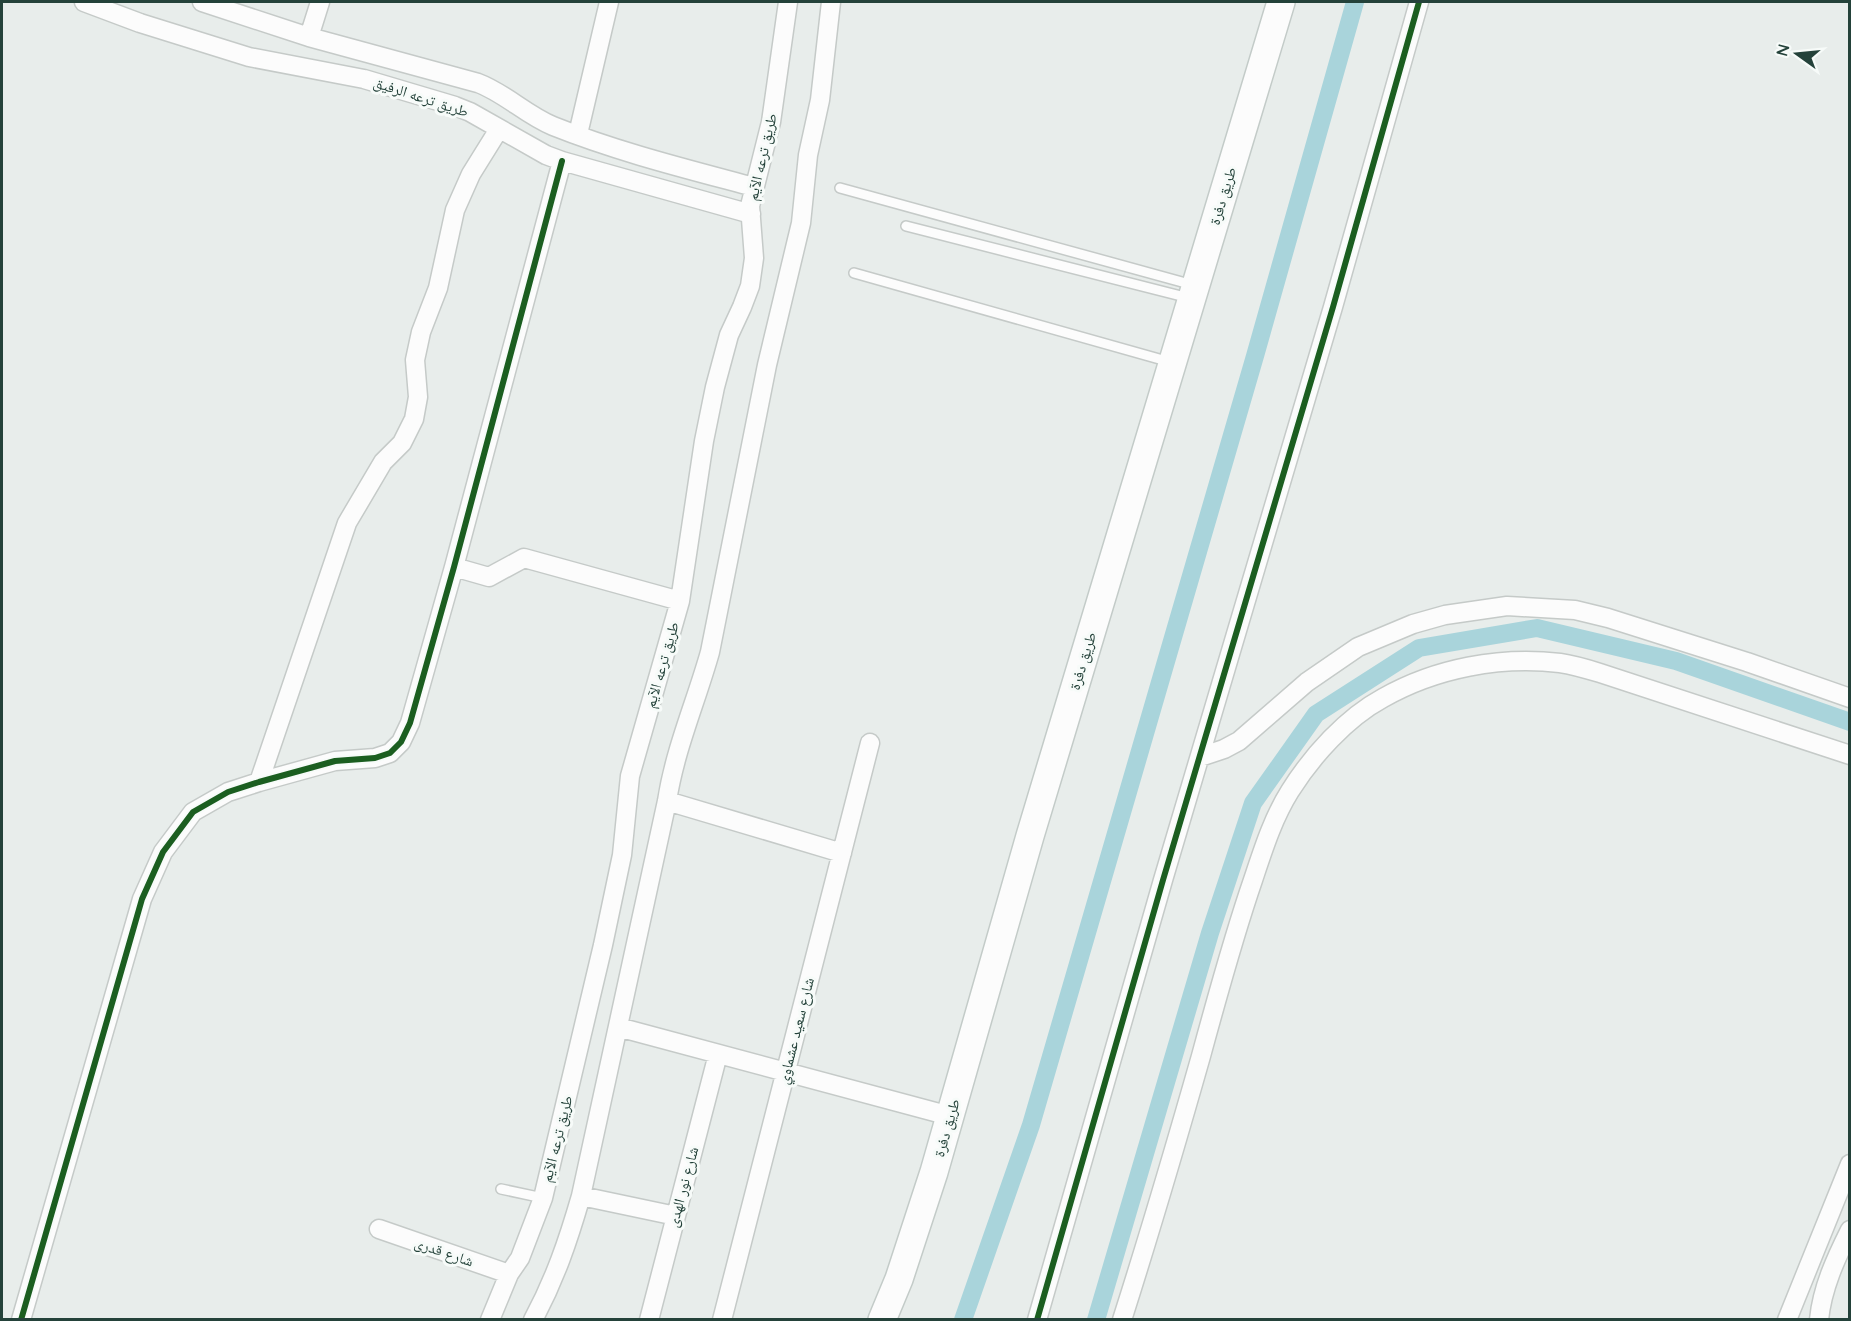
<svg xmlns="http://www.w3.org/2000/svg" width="1851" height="1321" font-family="Quicksand,'Noto Naskh Arabic',sans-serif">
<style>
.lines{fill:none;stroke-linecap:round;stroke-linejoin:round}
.canal{stroke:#a9d4db;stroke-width:18}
.service-casing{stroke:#c5cac8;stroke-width:12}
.minor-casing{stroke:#c5cac8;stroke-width:21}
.secondary-casing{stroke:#c3cbc8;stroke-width:30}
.service{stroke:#fcfcfc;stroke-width:9}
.minor{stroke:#fcfcfc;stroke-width:18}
.secondary{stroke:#fcfcfc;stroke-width:27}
.cycleway-casing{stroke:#f7fbf9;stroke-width:10}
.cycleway{stroke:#1b5e20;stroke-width:6}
.labels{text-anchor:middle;stroke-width:6;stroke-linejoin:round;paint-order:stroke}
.street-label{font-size:15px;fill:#24423a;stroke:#f7fbf9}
</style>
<rect width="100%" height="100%" fill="#e8edeb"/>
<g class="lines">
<path class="canal" d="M963,1320L1031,1125L1255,356L1355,2
M1096,1320L1210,933L1253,803L1316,714L1419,648L1537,628L1676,661L1850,722"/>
<defs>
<path id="service" d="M840,188L1193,285
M906,226L1189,298
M854,273L1170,362
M501,1189L543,1198"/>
<path id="minor" d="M84,2L140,23L249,57L364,79L455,106L470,112L546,155L562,161L751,214
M202,2L309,37L478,83C505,93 526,115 553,126C618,152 687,169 754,187
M309,37L320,2
M578,134L609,2
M454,567L489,577L524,558L680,601
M1200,757L1224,749L1239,741L1307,682L1358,647L1413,624L1445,615L1507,606L1575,610L1608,618L1747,662L1850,698
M259,782L347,523L383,462L402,443L414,419L418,397L415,360L421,332L438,288L455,210L471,174L499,129
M667,801L842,853
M618,1027L950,1116
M581,1196L676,1216
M379,1229L509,1274
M21,1320L142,899L163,852L193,812L228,792L259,782L335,761L375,758L390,753L401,742L410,723L454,567L562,161
M490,1320L509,1274L520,1258L543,1198L603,945L622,855L630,776L680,601L704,441L715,387L729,335L742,307L750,286L754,258L750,206L771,122L788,2
M533,1320C555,1279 568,1241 581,1196L667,801C675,749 696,702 710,652L767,365L801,223L808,155L820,100L831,2
M649,1320L718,1054
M722,1320L870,743
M1037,1320L1163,880L1333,307L1419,2
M1122,1320C1150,1232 1176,1144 1201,1056C1217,997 1233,938 1253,880C1263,850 1273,818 1290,791C1312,756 1346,718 1383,698C1436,668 1500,656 1560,663C1574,665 1587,669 1600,673L1850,755
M1787,1320L1850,1164
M1819,1320C1822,1288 1836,1258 1850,1230"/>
<path id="secondary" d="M882,1320L899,1279L934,1172L1030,836L1281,2"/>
</defs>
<use href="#service" class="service-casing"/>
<use href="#minor" class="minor-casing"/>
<use href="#secondary" class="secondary-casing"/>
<use href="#service" class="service"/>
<use href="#minor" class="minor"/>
<use href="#secondary" class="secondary"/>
<defs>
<path id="cycleway" d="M21,1320L142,899L163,852L193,812L228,792L259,782L335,761L375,758L390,753L401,742L410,723L454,567L562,161
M1037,1320L1163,880L1333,307L1419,2"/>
</defs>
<use href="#cycleway" class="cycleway-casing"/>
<use href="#cycleway" class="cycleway"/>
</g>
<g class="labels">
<g class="street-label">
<text transform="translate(421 97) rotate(18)" y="5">طريق ترعه الرفيق</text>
<text transform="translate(762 157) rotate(-77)" y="5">طريق ترعه الآيم</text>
<text transform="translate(1223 196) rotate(-73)" y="5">طريق دفرة</text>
<text transform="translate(1083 661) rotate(-73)" y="5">طريق دفرة</text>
<text transform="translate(662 665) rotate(-74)" y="5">طريق ترعه الآيم</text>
<text transform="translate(796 1031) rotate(-76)" y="5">شارع سعيد عشماوي</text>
<text transform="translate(947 1128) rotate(-74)" y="5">طريق دفرة</text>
<text transform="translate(557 1139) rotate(-76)" y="5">طريق ترعه الآيم</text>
<text transform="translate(683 1187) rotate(-75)" y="5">شارع نور الهدى</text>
<text transform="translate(444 1252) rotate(19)" y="5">شارع قدرى</text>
</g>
</g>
<rect width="1851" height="1321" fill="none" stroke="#24423a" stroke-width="6"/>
<g transform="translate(1797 54) rotate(285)" stroke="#f7fbf9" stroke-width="4.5" paint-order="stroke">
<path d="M0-4.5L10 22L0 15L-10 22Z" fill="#24423a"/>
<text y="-9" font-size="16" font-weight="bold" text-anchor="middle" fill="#24423a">N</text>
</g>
</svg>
